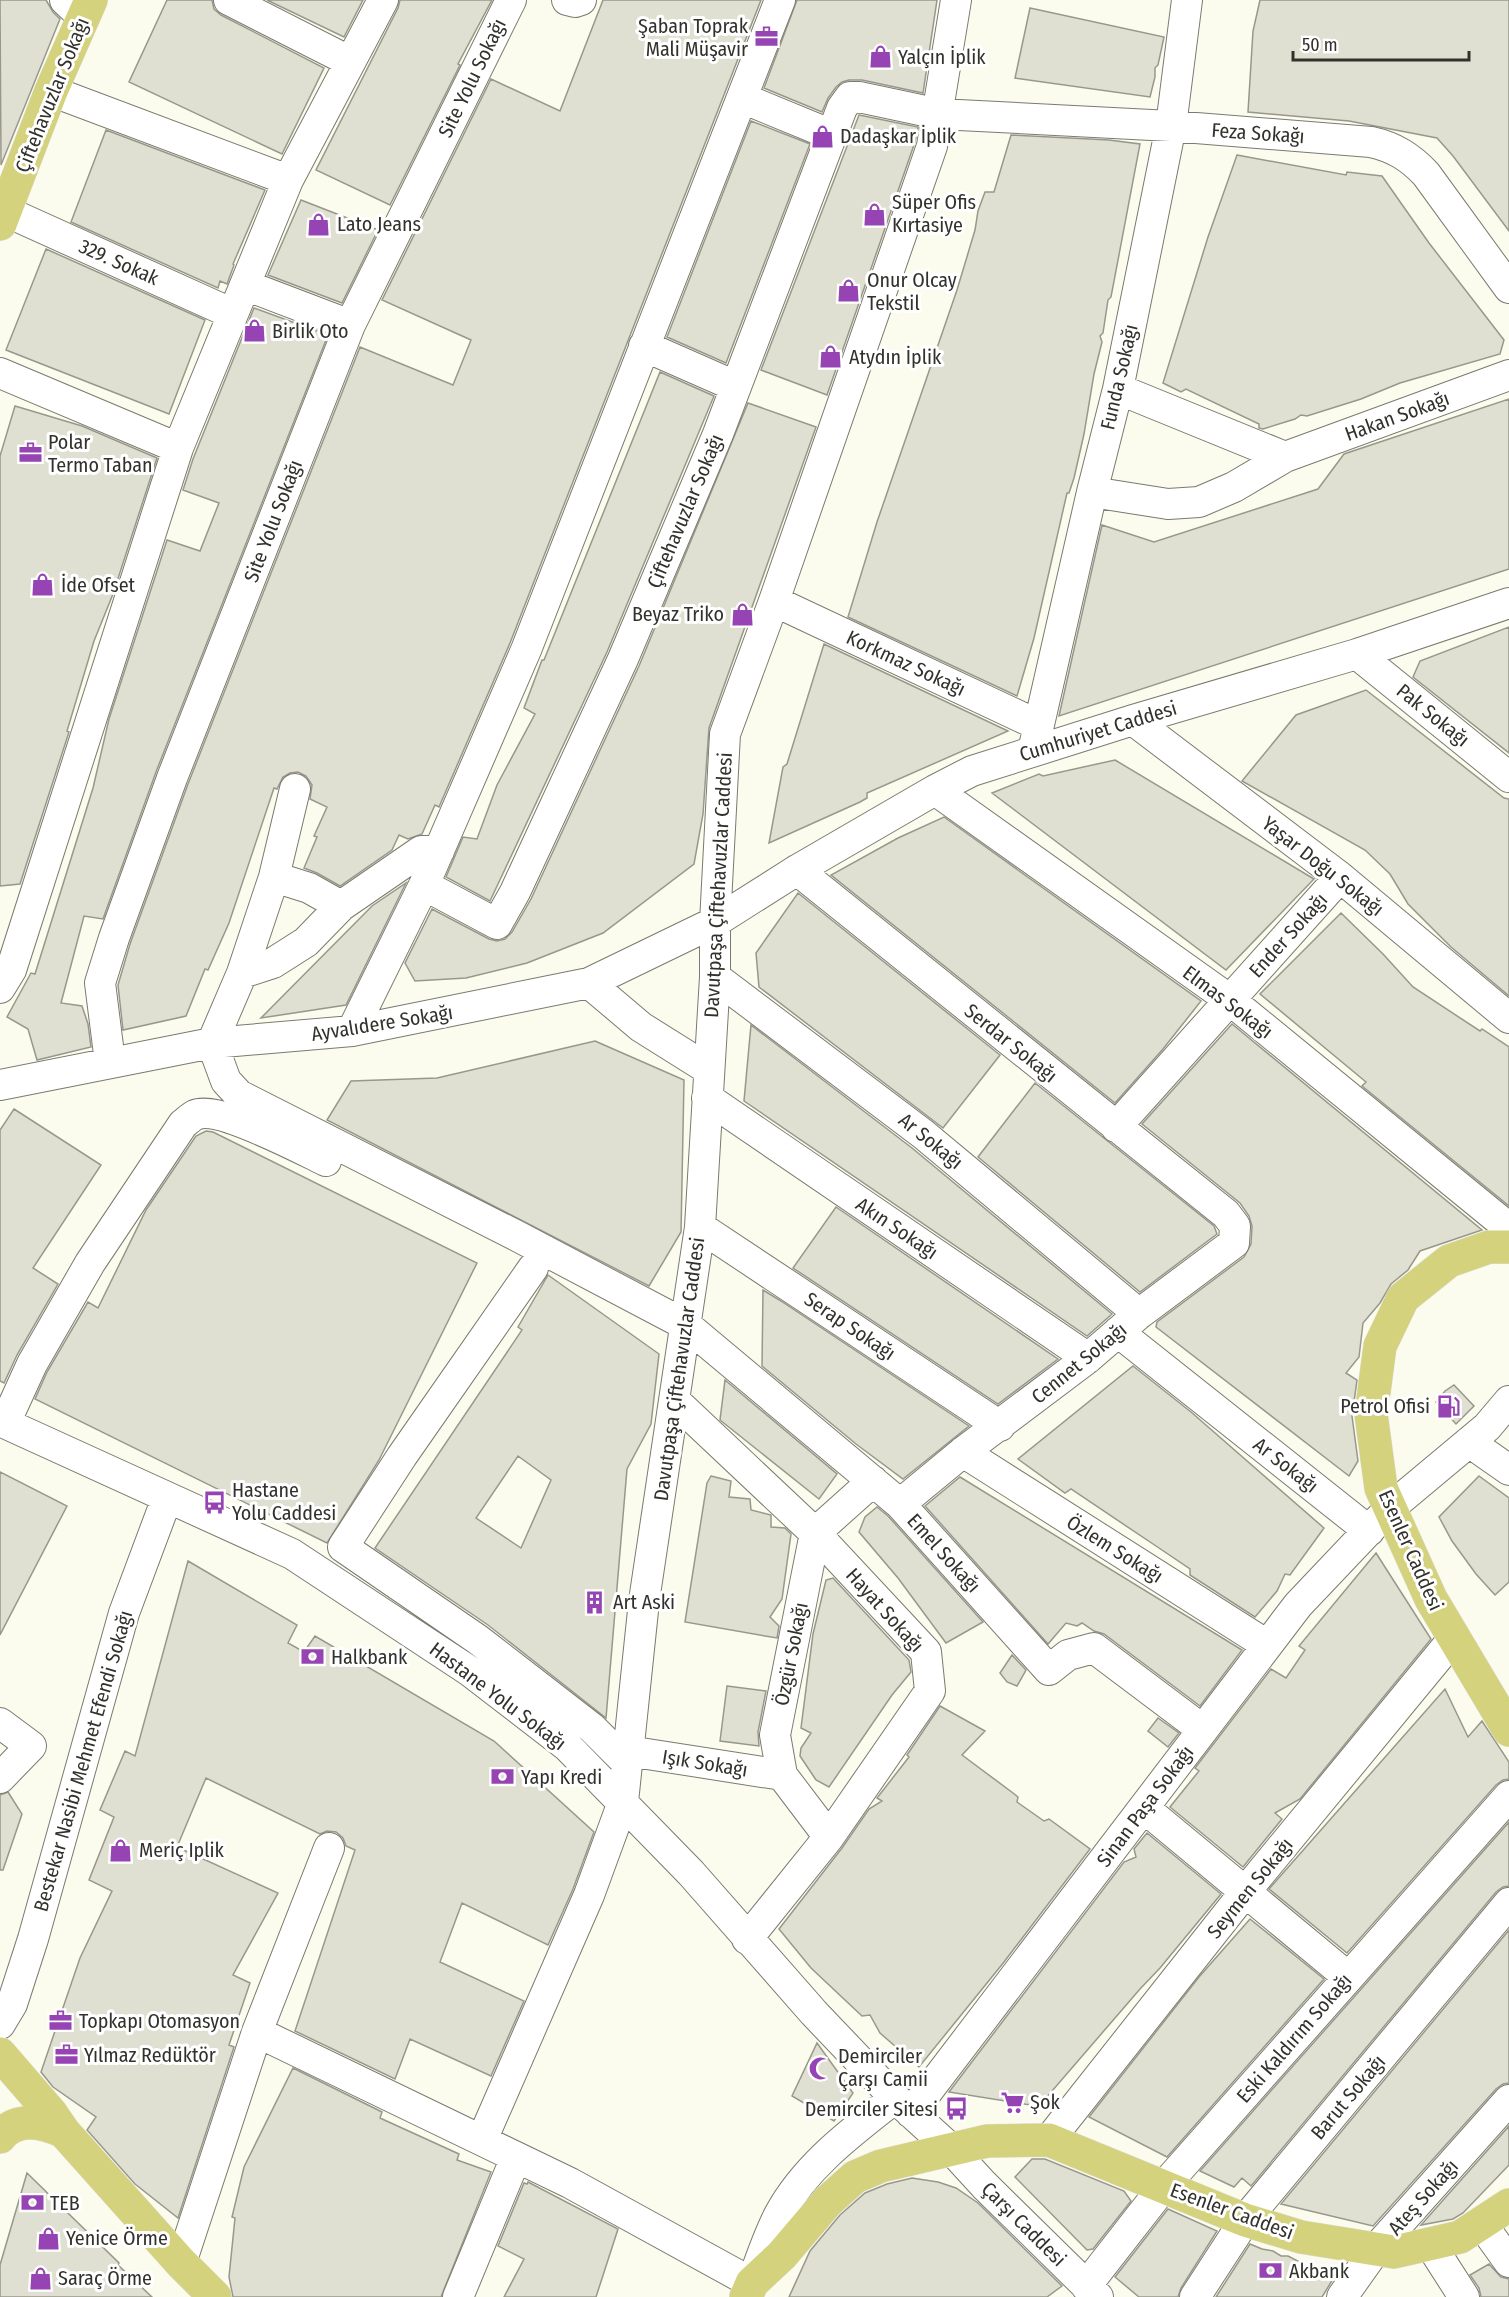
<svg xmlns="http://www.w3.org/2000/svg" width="1509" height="2297" font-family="'Fira Sans Condensed',sans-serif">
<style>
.building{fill:#e0e0d2;stroke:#97988b;stroke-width:1.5;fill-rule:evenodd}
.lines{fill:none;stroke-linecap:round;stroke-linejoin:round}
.minor-casing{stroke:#7a7a6e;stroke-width:32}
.major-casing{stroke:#dededd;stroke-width:34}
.minor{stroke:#fff;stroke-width:30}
.major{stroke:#d4d27d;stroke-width:33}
.labels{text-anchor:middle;stroke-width:6;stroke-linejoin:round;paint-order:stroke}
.poi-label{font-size:20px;fill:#31322c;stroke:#fff;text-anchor:start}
.street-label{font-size:20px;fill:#31322c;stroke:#fff}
</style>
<rect width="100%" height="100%" fill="#fbfcee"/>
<path class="building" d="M0,0H46L53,12L60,19L1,165Z
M167,0H212L214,9L221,15L324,68L282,154L129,82Z
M267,0H363L344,37Z
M400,0H492L458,64L460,65L390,205L316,170L398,8Z
M603,0H761L510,643L439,807L435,805L422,834L408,839L399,835L392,850L340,886L317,873L304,868L317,837L314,836L327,807L310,799L312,785L306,776L298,772L290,773L283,777L277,789L274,788L229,923L208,970L205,969L186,1016L123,1030L118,985L130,944L188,784L360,347L453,385L471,340L382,300L491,79L560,111Z
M797,0H937L923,93L862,80H849L842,82L836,87L828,98L822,112L764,88Z
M1260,0H1509V231L1453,156L1437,138L1349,121L1248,112L1253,31Z
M1030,8L1164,37L1158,65L1155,68V77L1150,97L1015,78Z
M859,115L918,127L915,142L827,395L761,370Z
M751,121L810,144L726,363L667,337Z
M106,130L265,190L233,264L234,265L227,284L220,281L218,288L71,222Z
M1011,135L1109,140L1140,144L1111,297L1108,300L1103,333L1100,336L1102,342L1094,374L1084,434L1074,478L1069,493H1067L1034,638L1017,696L848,617L877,522L957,290L975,230L978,211L985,192H994Z
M1237,155L1346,175L1347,172L1382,176L1429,243L1504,340L1500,354L1400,383L1361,399L1307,416L1301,415L1295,419L1263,429L1259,428V424L1186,389L1181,392L1163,383L1208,237Z
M301,200L378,230L342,303L268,275Z
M46,249L205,320L169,414L6,350Z
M254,308L328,335L156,772L103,919L84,916L61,1003L82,1006L88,1024L91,1047L37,1060L28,1029L7,1017L31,973L35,974L93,788L109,719L167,540L200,551L219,503L183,490L193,459Z
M660,372L714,396L607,652L490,901L446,877L463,837L477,839L497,785L535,714L524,708L542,660H544Z
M1509,399V569L1059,716L1102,525L1154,542L1318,489L1344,454Z
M748,403L816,427L709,728L703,814L694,864L603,933L527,963L466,978L415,981L405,963L432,909L489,939L497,941L505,939L512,932L531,899L639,666Z
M15,406L82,426L157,458L113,594L94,641L67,731L69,732L20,884L0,886V456Z
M1509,627V753L1413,677L1420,661Z
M824,644L1008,731L867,793V798L860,802L769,843L783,767L787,764Z
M1366,690L1504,798L1509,799V996L1451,947L1408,904L1390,874L1365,850L1242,781L1296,715Z
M1115,760L1314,879L1226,970L992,793L1039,774L1043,776Z
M944,817L1201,1001L1163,1049L1115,1103L831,875L898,838Z
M406,883L346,1005L261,1018L372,906Z
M798,893L1000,1055L943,1128L759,987L756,953Z
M1341,913L1383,954L1413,987L1480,1031L1482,1029L1509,1047V1206L1362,1086L1366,1082L1260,994Z
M1232,1024L1482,1230L1420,1251L1408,1270L1391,1284L1380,1303L1363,1323L1359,1357L1346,1373L1357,1380L1352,1416L1358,1461L1349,1476L1156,1327L1157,1322L1244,1257L1251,1244L1252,1226L1249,1216L1240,1203L1142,1124Z
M751,1025L912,1148L1112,1314L1087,1336L744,1101Z
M595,1041L684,1080L681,1232L649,1286L327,1120L351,1081L437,1078Z
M1035,1083L1214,1226L1217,1234L1140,1292L978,1157Z
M14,1109L101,1165L33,1268L58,1284L17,1355L4,1383L0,1381V1130Z
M206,1131L213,1132L477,1263L379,1460L327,1543L35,1399L47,1372L88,1302L98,1308L146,1210L196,1136Z
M836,1207L1058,1359L998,1404L793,1268Z
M548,1275L659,1354L651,1424L627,1469L606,1718L488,1625L375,1548L522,1330L518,1327ZM518,1456L551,1480L521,1548L476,1518Z
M763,1290L781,1301L969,1426L903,1479L856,1444L762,1366Z
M1133,1366L1191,1412L1324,1528L1290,1575L1285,1574L1277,1591L1255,1617L1190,1575V1569L1156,1546L1071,1489L1065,1493L1018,1459Z
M725,1380L837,1474L819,1499L720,1420Z
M1454,1385L1474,1406L1456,1424L1436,1402L1445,1391Z
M0,1472L67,1506L0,1635Z
M711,1476L731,1481L729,1497L750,1499L751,1510L771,1515V1527L785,1528L791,1534L782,1599L770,1617L779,1626L777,1638L685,1622L707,1483Z
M1479,1476L1509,1498V1582L1495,1595L1476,1574L1452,1541L1439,1517Z
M960,1477L1242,1650L1200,1706L1104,1634L1094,1631L1082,1623L1077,1626L1066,1623L1048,1644L925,1506Z
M877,1507L888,1516L983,1622L946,1643L898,1578L859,1532L865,1517Z
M1376,1553L1431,1639L1300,1799L1275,1813L1282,1819L1243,1867L1170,1807L1199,1771L1195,1768L1271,1669L1286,1678L1305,1650L1299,1646Z
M188,1561L297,1625L288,1643L304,1652L315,1636L494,1741L594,1832L573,1889L548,1945L462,1903L440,1962L524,2001L491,2076L410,2039L395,2079L295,2031L355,1850L346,1846L343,1838L336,1832L327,1831L320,1834L206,1778L177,1847L278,1893L233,1975L250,1983L229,2045L234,2047L178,2218L135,2184L87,2130L96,2117L53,2087L41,2072L80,1958L112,1891L89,1880L114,1817L100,1810L125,1751L135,1756Z
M833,1578L909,1660L911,1672L892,1695L829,1787L816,1780L800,1756L801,1748L811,1733L801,1728L813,1634L826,1580Z
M1012,1655L1026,1670L1017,1686L1007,1682L1000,1673Z
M727,1686L766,1691L758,1732L759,1746L720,1741Z
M1445,1689L1468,1737L1482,1721L1509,1762V1779L1503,1780L1496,1785L1347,1953L1269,1889Z
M940,1706L985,1731L962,1755L1013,1793L1018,1797L1017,1802L1044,1821L1049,1819L1090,1849L1004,1962L919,2067L880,2033L870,2015L862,2016L811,1968L779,1929L842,1848L869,1809L882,1801L877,1798L909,1757L907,1755Z
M1158,1718L1179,1733L1168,1747L1148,1731Z
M8,1792L22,1814L3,1870H0V1795Z
M1509,1822V1886L1503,1887L1496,1892L1251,2186L1242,2178L1234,2187L1200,2171Z
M1147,1833L1221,1894L1160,1968L1140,1989L1046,2098L1037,2106L949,2092L1124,1862L1136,1857L1134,1849Z
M1250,1919L1324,1979L1167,2157L1089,2117L1199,1977Z
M1509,1930V2083L1503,2084L1496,2089L1373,2226L1281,2204Z
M817,2043L853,2093L834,2121L792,2096Z
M293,2068L382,2112L380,2118L459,2154L457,2160L491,2172L441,2297H233L229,2277L235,2218L232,2217L244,2167Z
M1509,2126V2165L1463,2213L1453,2219L1421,2225Z
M1032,2159H1045L1124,2191L1131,2201L1093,2249L1087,2250L1015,2177Z
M27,2173L119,2263L118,2265L152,2297H0V2265Z
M912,2178L938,2182L956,2188L978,2203L1062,2286L1047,2297H789L810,2251L840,2215L865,2193L887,2184Z
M528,2182L618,2229L596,2297H504L524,2259L498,2246L524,2183L527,2184Z
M1168,2209L1217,2231L1181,2288L1178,2297H1139L1115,2277Z
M1250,2244L1262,2249L1273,2251L1281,2256H1288L1333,2279L1322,2297H1216Z
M1489,2264L1501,2277L1509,2279V2297H1481L1479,2288L1470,2275Z"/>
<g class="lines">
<defs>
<path id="minor" d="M65,0L83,17
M229,0L349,61
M567,0L575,2L581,0
M780,0L526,650L424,885L497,924L515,892L623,659L718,434L842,108L850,97H859L939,114L1171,126L1371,142C1394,147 1410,157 1426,174L1509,288
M51,91L288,180
M742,98L832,135
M0,203L5,211L233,314
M245,285L350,325
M644,346L735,386
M0,373L178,448
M1118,389L1285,457
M1092,492L1168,504L1199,502L1234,487L1285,457L1509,375
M774,601L1038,725
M1357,654L1509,777
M1133,720L1340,877L1509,1018
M1033,751L1092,492L1118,389L1171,126L1187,0
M295,789L274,877L242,973L212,1043L226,1081L239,1095L517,1236L686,1325L900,1504L1049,1670L1068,1655L1094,1648L1203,1730
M935,790L1230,1000L1509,1228
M797,870L1226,1214L1235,1226L1234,1243L1139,1314L1088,1358L963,1452L900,1504
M274,877L309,888L341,906
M242,973L273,963L306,942L341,906L421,851H439
M715,977L923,1134L1139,1314
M589,983L641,1027L708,1069
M0,988L11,970L178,448L288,180L383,0
M352,1031L424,885
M110,1062L100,983L114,938L172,778L350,325L511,0
M0,1085L212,1043L352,1031L589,983L715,922L797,870L935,790L972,771L1133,720L1357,654L1509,603
M707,1098L1088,1358
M1116,1127L1340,877
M700,1227L1000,1426
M533,1268L402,1456L343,1547L477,1639L592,1728L627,1763
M1118,1332L1369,1531
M675,1401L815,1533L926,1652L930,1691L829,1837L747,1939
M0,1421L292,1554L471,1672L567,1746L691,1873L814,2013L895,2098L952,2150L984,2185L1098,2297
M5,1423L32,1364L90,1263L183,1124C187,1121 191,1117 195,1115C218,1105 301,1149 326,1161
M1469,1442L1509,1470
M963,1452L1267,1645
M0,1723L31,1746L0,1778
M628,1751L782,1775
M1144,1808L1348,1977
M829,1837L782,1775L775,1735L815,1533L873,1481
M0,2024L12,2004L33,1939L124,1613L167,1498
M257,2032L570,2183L752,2283C760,2260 768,2236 779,2215C805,2166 853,2131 895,2098
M911,2113L1298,1605L1390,1508L1487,1427L1509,1401
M482,2140L589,1895L623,1802L644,1601L700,1227L715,977V922L725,734L774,601L932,146L956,0
M1049,2140L1245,1892L1454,1638
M1481,2223L1509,2262
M1430,2244L1464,2297
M181,2263L257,2032L329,1848
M1086,2286L1164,2186L1509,1796
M458,2297L516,2157
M1195,2297L1245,2220L1509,1903
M1342,2297L1376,2249L1509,2100"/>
<path id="major" d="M0,224L51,91L91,0
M1509,1247H1489L1449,1261L1403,1298L1380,1346L1371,1414L1381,1488L1431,1599L1509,1730
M0,2054L51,2113L64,2132L181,2263L215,2297
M0,2137C16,2116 43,2122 64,2132
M746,2297L752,2283L782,2255L827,2202L855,2177L881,2166L987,2141L1049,2140L1245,2220L1301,2237L1394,2252L1460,2237L1509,2205"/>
</defs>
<use href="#minor" class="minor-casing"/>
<use href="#major" class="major-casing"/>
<use href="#minor" class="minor"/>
<use href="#major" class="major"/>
</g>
<defs>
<symbol id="office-bare" viewBox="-9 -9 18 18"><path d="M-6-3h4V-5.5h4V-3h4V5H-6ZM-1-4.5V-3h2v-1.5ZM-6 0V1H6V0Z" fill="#9644b3" stroke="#fff" stroke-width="2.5" paint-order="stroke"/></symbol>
<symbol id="shop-bare" viewBox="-9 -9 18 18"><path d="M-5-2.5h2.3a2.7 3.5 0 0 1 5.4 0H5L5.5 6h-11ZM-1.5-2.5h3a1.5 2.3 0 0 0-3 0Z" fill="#9644b3" stroke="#fff" stroke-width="2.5" paint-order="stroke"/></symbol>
<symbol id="fuel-bare" viewBox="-9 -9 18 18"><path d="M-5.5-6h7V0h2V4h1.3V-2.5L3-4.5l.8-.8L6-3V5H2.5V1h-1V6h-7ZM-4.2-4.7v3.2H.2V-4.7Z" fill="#9644b3" stroke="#fff" stroke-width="2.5" paint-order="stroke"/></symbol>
<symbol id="bus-bare" viewBox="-9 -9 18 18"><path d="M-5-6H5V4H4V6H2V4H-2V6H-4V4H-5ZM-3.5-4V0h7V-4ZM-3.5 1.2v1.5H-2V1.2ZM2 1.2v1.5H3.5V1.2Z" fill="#9644b3" stroke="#fff" stroke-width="2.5" paint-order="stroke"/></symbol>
<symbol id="building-bare" viewBox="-9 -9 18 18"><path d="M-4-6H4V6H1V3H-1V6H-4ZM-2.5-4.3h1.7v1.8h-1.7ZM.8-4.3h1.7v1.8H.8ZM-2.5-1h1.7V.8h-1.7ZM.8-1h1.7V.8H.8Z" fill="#9644b3" stroke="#fff" stroke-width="2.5" paint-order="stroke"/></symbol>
<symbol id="bank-bare" viewBox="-9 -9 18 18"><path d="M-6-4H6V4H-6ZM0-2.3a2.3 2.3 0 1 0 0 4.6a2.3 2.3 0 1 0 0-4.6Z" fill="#9644b3" stroke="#fff" stroke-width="2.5" paint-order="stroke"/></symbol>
<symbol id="mosque-bare" viewBox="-9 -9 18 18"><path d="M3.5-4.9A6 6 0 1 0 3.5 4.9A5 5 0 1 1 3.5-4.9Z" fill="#9644b3" stroke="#fff" stroke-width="2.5" paint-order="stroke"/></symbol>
<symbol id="supermarket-bare" viewBox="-9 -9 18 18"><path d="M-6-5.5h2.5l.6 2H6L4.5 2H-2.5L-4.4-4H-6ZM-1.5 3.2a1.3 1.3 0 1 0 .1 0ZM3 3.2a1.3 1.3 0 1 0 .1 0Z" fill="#9644b3" stroke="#fff" stroke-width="2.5" paint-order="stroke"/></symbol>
</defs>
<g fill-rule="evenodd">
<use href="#office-bare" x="750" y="20" width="33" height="33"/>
<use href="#shop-bare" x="864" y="40" width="33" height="33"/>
<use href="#shop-bare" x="806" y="120" width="33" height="33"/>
<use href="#shop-bare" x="858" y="198" width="33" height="33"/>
<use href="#shop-bare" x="302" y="208" width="33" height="33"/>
<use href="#shop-bare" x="832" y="274" width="33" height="33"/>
<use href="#shop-bare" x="238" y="314" width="33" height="33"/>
<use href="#shop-bare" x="814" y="340" width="33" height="33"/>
<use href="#office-bare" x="14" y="436" width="33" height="33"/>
<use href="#shop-bare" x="26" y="568" width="33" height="33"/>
<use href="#shop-bare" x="726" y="598" width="33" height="33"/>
<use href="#fuel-bare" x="1432" y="1390" width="33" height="33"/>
<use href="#bus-bare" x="198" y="1486" width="33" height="33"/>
<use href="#building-bare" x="578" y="1586" width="33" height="33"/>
<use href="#bank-bare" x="296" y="1640" width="33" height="33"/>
<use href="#bank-bare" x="486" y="1760" width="33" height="33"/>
<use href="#shop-bare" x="104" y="1834" width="33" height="33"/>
<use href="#office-bare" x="44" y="2004" width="33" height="33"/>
<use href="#office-bare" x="50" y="2038" width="33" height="33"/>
<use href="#mosque-bare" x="804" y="2052" width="33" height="33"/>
<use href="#supermarket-bare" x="996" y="2086" width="33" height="33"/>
<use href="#bus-bare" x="940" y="2092" width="33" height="33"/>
<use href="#bank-bare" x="16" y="2186" width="33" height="33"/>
<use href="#shop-bare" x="32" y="2222" width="33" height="33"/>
<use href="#bank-bare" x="1254" y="2254" width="33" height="33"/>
<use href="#shop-bare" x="24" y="2262" width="33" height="33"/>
</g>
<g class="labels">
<g class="poi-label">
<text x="748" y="33" text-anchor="end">Şaban Toprak<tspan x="748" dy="23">Mali Müşavir</tspan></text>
<text x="898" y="64">Yalçın İplik</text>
<text x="840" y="143">Dadaşkar İplik</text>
<text x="892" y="209">Süper Ofis<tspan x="892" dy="23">Kırtasiye</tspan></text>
<text x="337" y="231">Lato Jeans</text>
<text x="867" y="287">Onur Olcay<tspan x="867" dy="23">Tekstil</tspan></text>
<text x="272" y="338">Birlik Oto</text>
<text x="849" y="364">Atydın İplik</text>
<text x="48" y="449">Polar<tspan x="48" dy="23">Termo Taban</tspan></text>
<text x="61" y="592">İde Ofset</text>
<text x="724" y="621" text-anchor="end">Beyaz Triko</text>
<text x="1430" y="1413" text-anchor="end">Petrol Ofisi</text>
<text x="232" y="1497">Hastane<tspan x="232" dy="23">Yolu Caddesi</tspan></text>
<text x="613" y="1609">Art Aski</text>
<text x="331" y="1664">Halkbank</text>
<text x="521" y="1784">Yapı Kredi</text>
<text x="139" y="1857">Meriç Iplik</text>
<text x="79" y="2028">Topkapı Otomasyon</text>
<text x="84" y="2062">Yılmaz Redüktör</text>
<text x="838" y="2063">Demirciler<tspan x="838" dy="23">Çarşı Camii</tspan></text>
<text x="1030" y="2109">Şok</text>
<text x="938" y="2116" text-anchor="end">Demirciler Sitesi</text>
<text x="50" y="2210">TEB</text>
<text x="66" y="2245">Yenice Örme</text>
<text x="1289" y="2278">Akbank</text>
<text x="58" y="2285">Saraç Örme</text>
</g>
<g class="street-label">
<text transform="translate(472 78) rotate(-64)" y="7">Site Yolu Sokağı</text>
<text transform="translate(52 95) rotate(-68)" y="7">Çiftehavuzlar Sokağı</text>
<text transform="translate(1258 133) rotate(4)" y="7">Feza Sokağı</text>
<text transform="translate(119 262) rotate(24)" y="7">329. Sokak</text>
<text transform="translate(1119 377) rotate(-77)" y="7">Funda Sokağı</text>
<text transform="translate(1397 416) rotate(-20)" y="7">Hakan Sokağı</text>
<text transform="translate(685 511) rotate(-67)" y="7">Çiftehavuzlar Sokağı</text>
<text transform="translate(273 521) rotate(-69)" y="7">Site Yolu Sokağı</text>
<text transform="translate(906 663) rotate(25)" y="7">Korkmaz Sokağı</text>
<text transform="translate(1433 715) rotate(39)" y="7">Pak Sokağı</text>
<text transform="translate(1098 731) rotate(-17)" y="7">Cumhuriyet Caddesi</text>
<text transform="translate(1323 866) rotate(38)" y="7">Yaşar Doğu Sokağı</text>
<text transform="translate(718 885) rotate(-87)" y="7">Davutpaşa Çiftehavuzlar Caddesi</text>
<text transform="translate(1288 935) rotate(-48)" y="7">Ender Sokağı</text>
<text transform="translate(1228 1002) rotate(37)" y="7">Elmas Sokağı</text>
<text transform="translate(382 1023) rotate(-9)" y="7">Ayvalıdere Sokağı</text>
<text transform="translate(1011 1043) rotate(39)" y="7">Serdar Sokağı</text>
<text transform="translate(931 1141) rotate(39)" y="7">Ar Sokağı</text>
<text transform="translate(897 1228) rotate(34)" y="7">Akın Sokağı</text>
<text transform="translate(850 1326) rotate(34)" y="7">Serap Sokağı</text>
<text transform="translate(1079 1363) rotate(-39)" y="7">Cennet Sokağı</text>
<text transform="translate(679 1369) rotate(-82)" y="7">Davutpaşa Çiftehavuzlar Caddesi</text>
<text transform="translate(1286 1465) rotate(38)" y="7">Ar Sokağı</text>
<text transform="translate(1115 1549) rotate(32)" y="7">Özlem Sokağı</text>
<text transform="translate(1411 1550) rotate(66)" y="7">Esenler Caddesi</text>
<text transform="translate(944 1553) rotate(48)" y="7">Emel Sokağı</text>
<text transform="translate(885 1610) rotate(48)" y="7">Hayat Sokağı</text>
<text transform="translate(791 1654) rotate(-79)" y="7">Özgür Sokağı</text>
<text transform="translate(498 1696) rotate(37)" y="7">Hastane Yolu Sokağı</text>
<text transform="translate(83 1761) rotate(-74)" y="7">Bestekar Nasibi Mehmet Efendi Sokağı</text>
<text transform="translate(705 1763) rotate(9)" y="7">Işık Sokağı</text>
<text transform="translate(1145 1806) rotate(-53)" y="7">Sinan Paşa Sokağı</text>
<text transform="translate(1250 1888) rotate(-51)" y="7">Seymen Sokağı</text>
<text transform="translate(1294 2038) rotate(-49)" y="7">Eski Kaldırım Sokağı</text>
<text transform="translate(1348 2097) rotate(-50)" y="7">Barut Sokağı</text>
<text transform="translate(1423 2197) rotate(-48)" y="7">Ateş Sokağı</text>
<text transform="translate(1232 2211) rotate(20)" y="7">Esenler Caddesi</text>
<text transform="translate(1024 2224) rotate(45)" y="7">Çarşı Caddesi</text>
</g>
</g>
<path d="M1293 51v9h176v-9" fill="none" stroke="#31322c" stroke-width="3"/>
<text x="1302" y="51" font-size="18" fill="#31322c" stroke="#ffffff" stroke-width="4.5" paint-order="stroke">50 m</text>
</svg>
